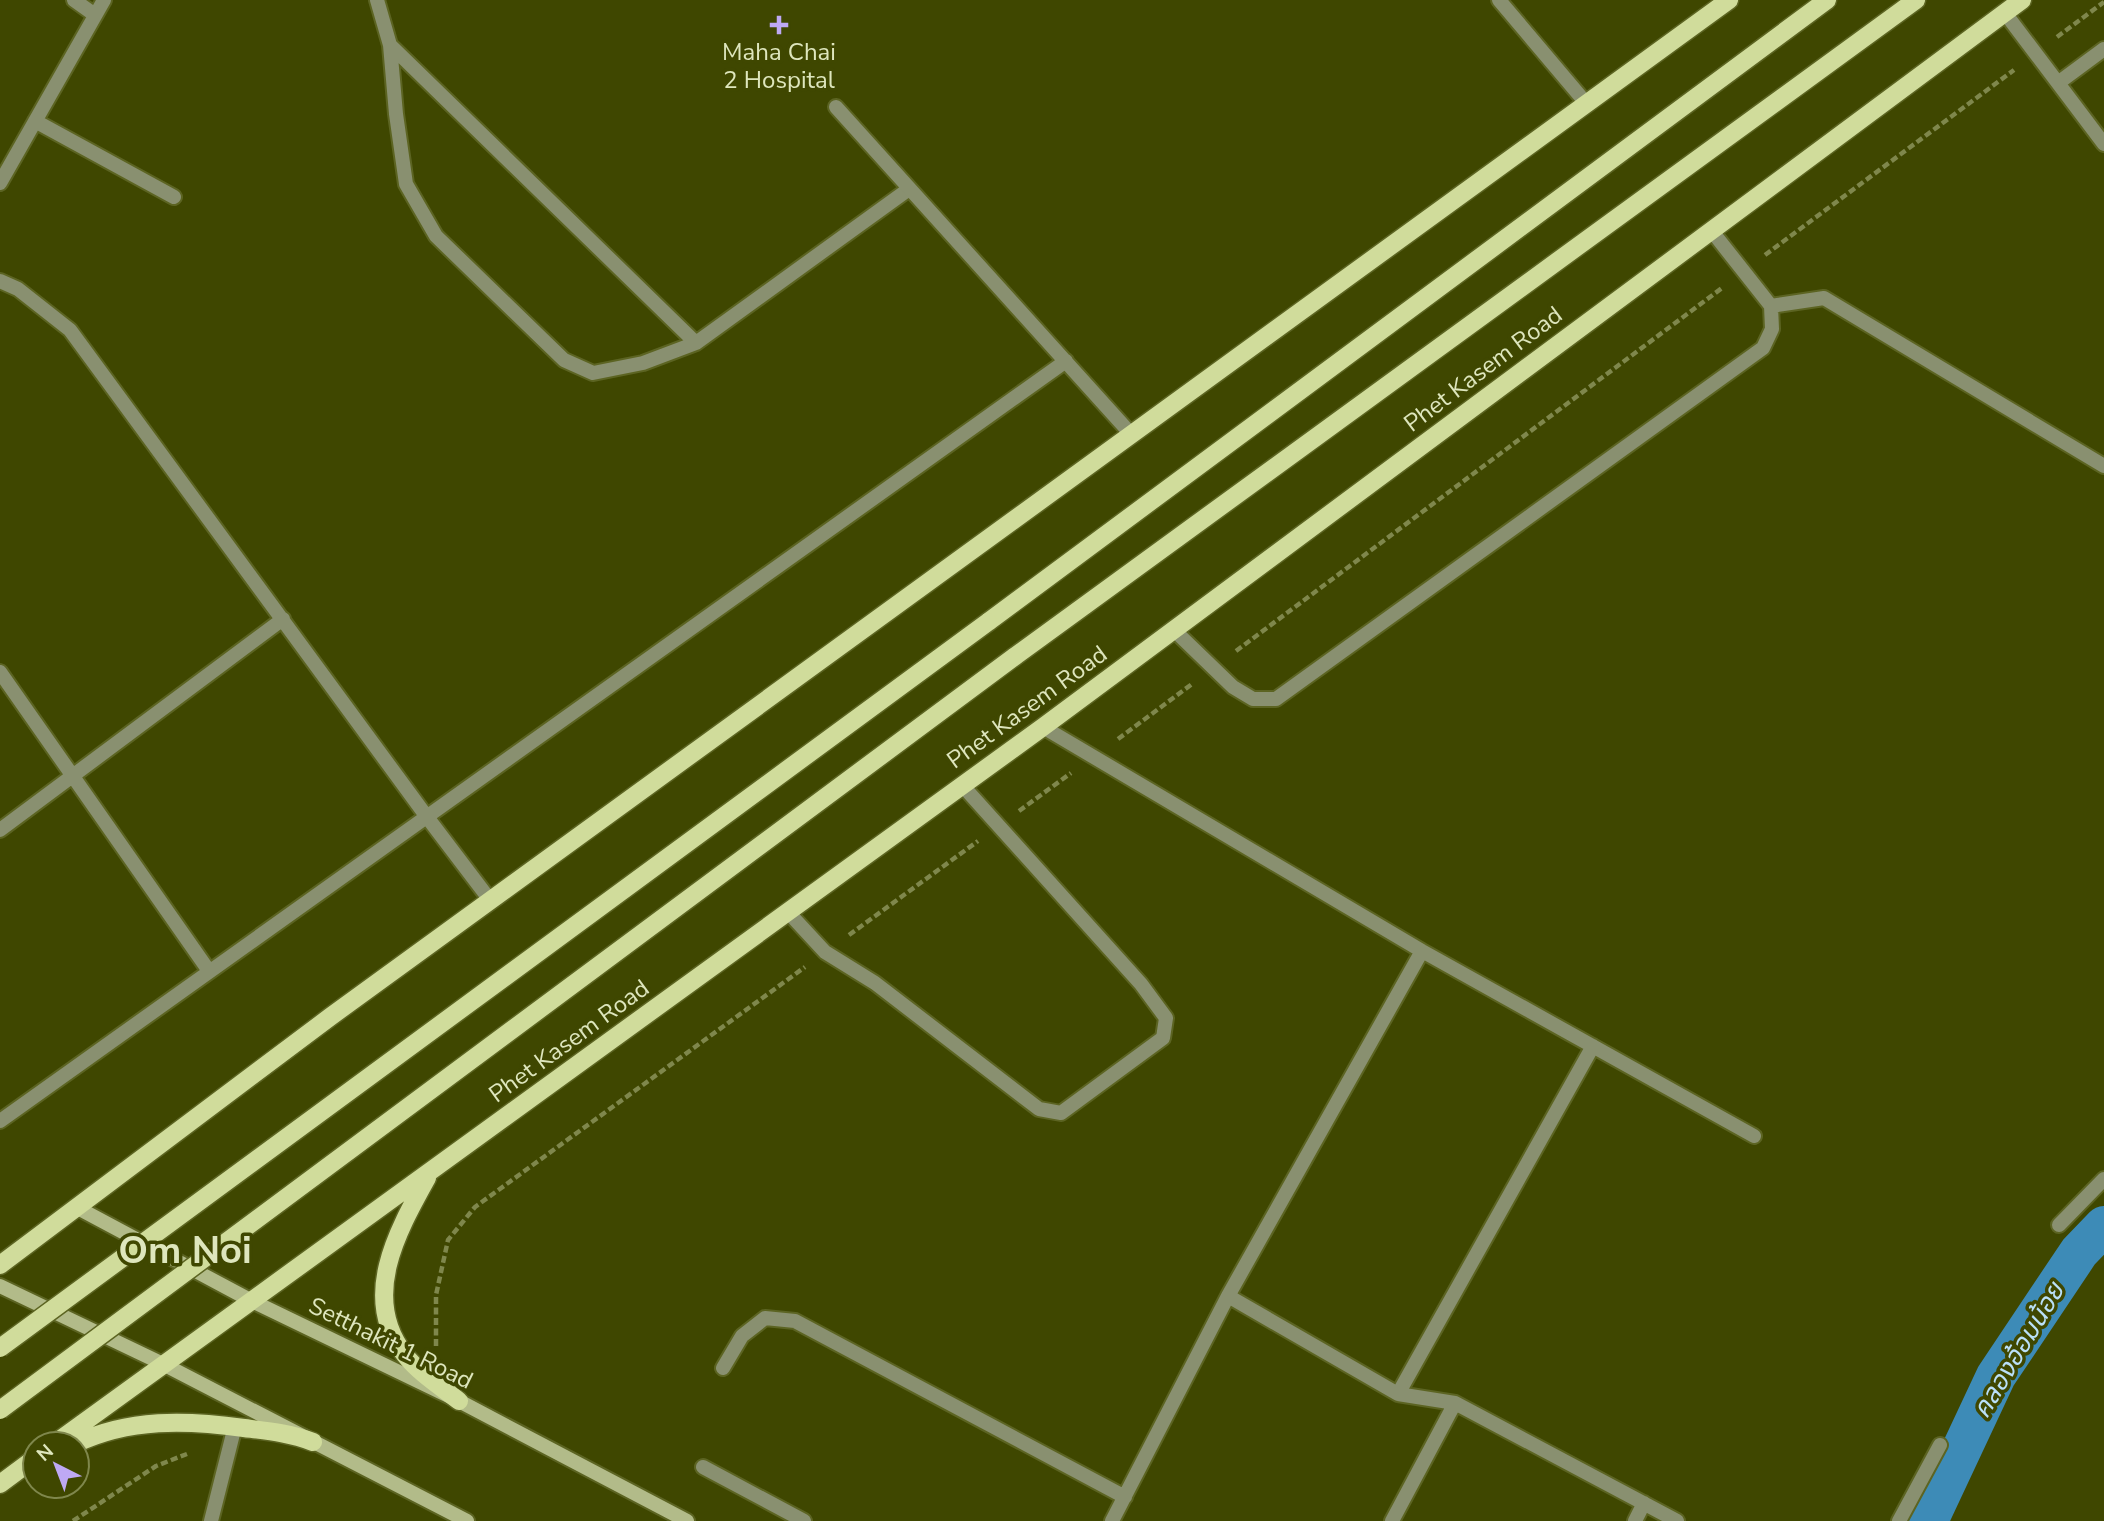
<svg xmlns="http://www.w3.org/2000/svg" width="2104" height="1521" font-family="'Nunito Sans','Noto Sans Thai',sans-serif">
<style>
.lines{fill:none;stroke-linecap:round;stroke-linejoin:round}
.canal{stroke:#3d8bb7;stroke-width:40}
.lane-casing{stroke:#5c6422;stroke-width:18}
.street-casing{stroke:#5c6422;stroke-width:18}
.secondary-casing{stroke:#5c6422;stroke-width:18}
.primary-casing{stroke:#5c6422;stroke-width:21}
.path{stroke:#7f874c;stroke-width:4.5;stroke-dasharray:7 3.5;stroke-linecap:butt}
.lane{stroke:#899070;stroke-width:14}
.street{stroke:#899070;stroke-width:14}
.secondary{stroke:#b2bb89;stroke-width:14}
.primary{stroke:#d0dc9b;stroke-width:18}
.primary-bridge-casing{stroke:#5c6422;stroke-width:21;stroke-linecap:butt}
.primary-bridge{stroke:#d0dc9b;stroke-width:18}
.poi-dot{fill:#bea9f4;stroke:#3f4700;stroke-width:2.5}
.labels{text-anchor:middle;stroke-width:7;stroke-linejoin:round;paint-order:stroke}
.poi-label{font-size:24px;fill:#dee6bd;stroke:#3f4700}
.street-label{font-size:24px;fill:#dee6bd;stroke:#3f4700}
.water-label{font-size:26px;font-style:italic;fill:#bae0f9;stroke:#3f4700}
.town-label{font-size:38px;font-weight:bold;fill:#dee6bd;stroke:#3f4700}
</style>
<rect width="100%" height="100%" fill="#3f4700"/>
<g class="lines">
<path class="canal" d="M1928,1521L1996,1376L2079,1252L2104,1226"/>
<defs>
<path id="lane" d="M377,0L390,45L396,114L406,184L436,236L564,360L593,373L643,363L696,343L909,189
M1499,0L1586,103
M390,45L696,343
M1771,306L1824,298L2104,466
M1174,630L1233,687L1253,699H1276L1763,348L1772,329L1771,306L1711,230
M788,912L825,952L875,983L1039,1109L1061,1113L1163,1038L1166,1018L1141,984L962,785"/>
<path id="street" d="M74,0L95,15
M2005,13L2104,144
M2058,83L2104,49
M836,107L1131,434
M35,121L174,197
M0,183L104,0
M0,281L18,289L70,330L427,817L490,900
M0,672L209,971
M1043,727L1422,951L1754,1136
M0,830L283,619
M1422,951L1228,1296L1398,1394L1455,1403L1677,1521
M0,1121L1066,361
M2059,1225L2104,1179
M723,1368L742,1336L765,1318L795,1321L1125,1497
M1398,1394L1593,1046
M703,1467L804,1521
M211,1521L235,1426
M1112,1521L1228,1296
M1392,1521L1455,1403
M1635,1521L1644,1503
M1899,1521L1940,1445"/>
<path id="secondary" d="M76,1207L250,1300L459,1401L687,1521
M0,1286L163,1364L467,1521"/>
<path id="primary" d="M988,622L1827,0
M1014,657L1916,0
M427,1178C397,1232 360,1298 405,1355C419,1373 441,1387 459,1401
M0,1265L330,1017L1729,0
M54,1444L1043,727L2022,0
M75,1444C129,1418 187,1420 244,1428C268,1431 290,1433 313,1442
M0,1484L35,1458"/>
</defs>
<use href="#lane" class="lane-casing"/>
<use href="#street" class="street-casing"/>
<use href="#secondary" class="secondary-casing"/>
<use href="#primary" class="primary-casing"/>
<path class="path" d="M2057,37L2104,2
M1765,255L2014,70
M1236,651L1722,288
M1118,739L1192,684
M1019,811L1071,773
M849,935L978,841
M436,1346V1295L448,1240L475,1207L805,967
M73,1521L156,1466L187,1454"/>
<use href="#lane" class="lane"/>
<use href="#street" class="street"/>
<use href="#secondary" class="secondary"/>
<use href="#primary" class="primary"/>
<defs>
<path id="primary-bridge" d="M0,1348L988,622
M0,1410L1014,657"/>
</defs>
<use href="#primary-bridge" class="primary-bridge-casing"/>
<use href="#primary-bridge" class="primary-bridge"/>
</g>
<path class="poi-dot" d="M775.5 14.5h7v7h7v7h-7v7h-7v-7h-7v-7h7z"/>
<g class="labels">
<g class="poi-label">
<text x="779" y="60">Maha Chai<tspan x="779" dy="28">2 Hospital</tspan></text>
</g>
<g class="street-label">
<text transform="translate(1483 369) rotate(-37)" y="8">Phet Kasem Road</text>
<text transform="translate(1027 707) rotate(-36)" y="8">Phet Kasem Road</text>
<text transform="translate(569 1041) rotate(-36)" y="8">Phet Kasem Road</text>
<text transform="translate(391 1343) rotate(26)" y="8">Setthakit 1 Road</text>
</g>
<g class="water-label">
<text transform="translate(2018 1350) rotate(-59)" y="9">คลองอ้อมน้อย</text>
</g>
<g class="town-label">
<text x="185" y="1263">Om Noi</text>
</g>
</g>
<g transform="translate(56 1465) rotate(318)"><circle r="33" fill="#3f4700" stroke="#7f874c" stroke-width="2"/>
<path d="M0-5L12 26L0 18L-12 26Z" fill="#bea9f4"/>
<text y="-10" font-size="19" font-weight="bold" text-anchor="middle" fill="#dee6bd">N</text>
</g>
</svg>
